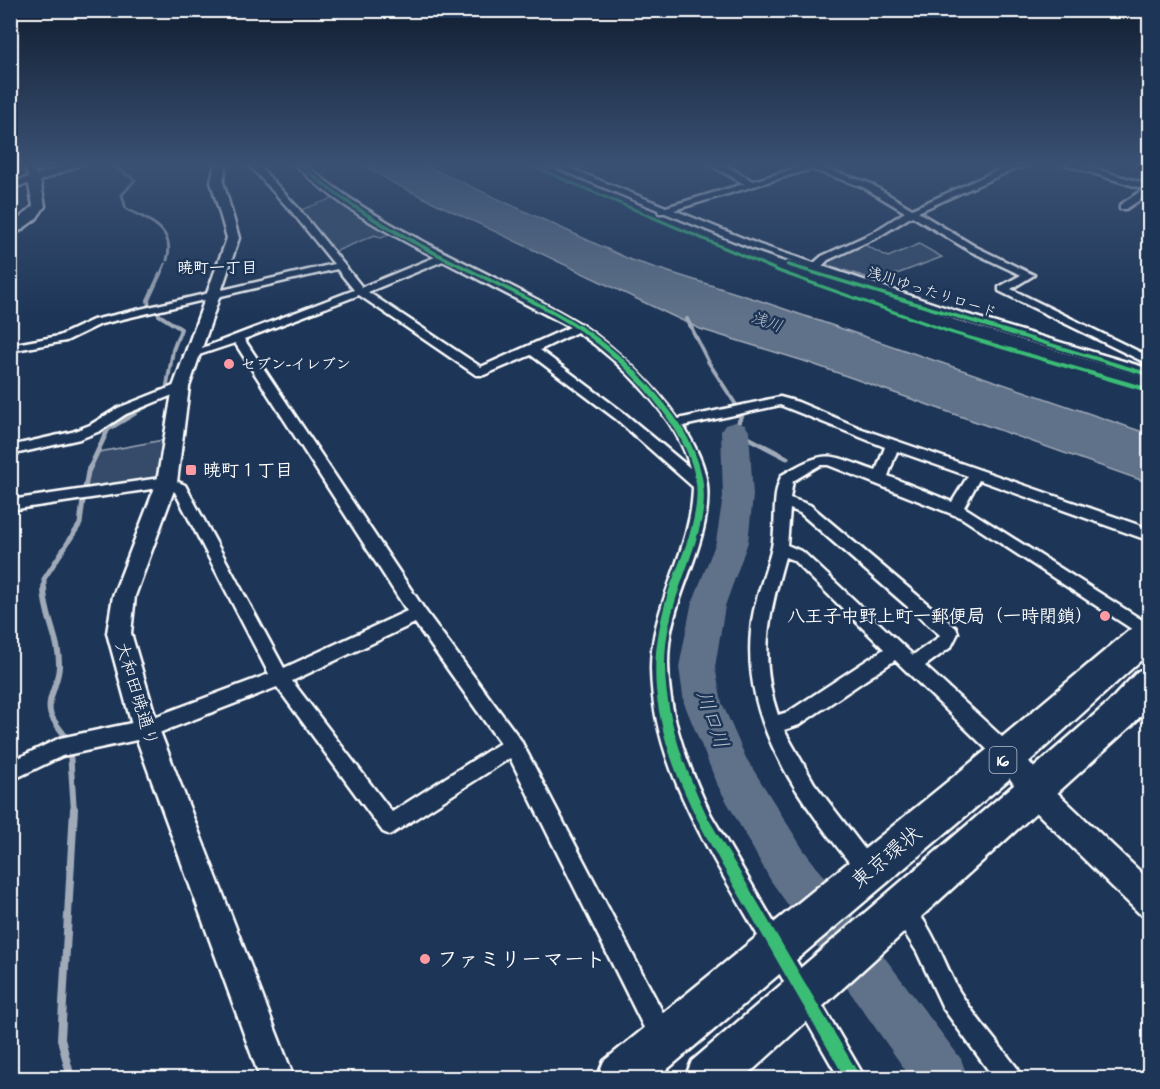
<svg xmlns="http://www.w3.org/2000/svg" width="1160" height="1089" font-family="'Architects Daughter','Klee One',sans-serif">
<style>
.green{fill:#364b69;stroke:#9aa5b4;stroke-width:1.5}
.water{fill:#617289;stroke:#a0aab8;stroke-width:1.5}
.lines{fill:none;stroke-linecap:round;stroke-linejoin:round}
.stream-far4{stroke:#a0aab8;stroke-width:3}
.stream-far3{stroke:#a0aab8;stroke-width:4}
.stream-far2{stroke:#a0aab8;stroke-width:5}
.stream-far1{stroke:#a0aab8;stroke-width:6}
.stream{stroke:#a0aab8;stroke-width:8}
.river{fill:#617289;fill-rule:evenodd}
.street-casing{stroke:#fff;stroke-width:5}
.secondary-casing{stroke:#fff;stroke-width:5}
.highway-casing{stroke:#fff;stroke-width:5}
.street{fill:#1d3557;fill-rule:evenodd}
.secondary{fill:#1d3557;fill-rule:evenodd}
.highway{fill:#1d3557;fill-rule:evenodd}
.cycleway-casing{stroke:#1d3557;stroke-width:4}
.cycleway{fill:#3abd76;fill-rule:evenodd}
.poi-dot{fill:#ff9aa2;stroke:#1d3557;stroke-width:2}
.labels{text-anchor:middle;stroke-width:5;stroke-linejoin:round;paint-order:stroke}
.far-street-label{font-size:15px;fill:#fff;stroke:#1d3557}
.far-poi-label{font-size:15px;font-weight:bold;fill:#fff;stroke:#1d3557;text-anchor:start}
.far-neighbourhood-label{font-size:16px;font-weight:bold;fill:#fff;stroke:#1d3557}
.far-water-label{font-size:16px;font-style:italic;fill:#b8c0ca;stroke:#1d3557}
.shield{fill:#1d3557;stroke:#bbc2cd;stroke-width:1.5}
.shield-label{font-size:16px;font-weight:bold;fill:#fff}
.poi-label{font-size:18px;font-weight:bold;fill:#fff;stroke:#1d3557;text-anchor:start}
.street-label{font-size:18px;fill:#fff;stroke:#1d3557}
.water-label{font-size:20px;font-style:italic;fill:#b8c0ca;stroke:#1d3557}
.near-street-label{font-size:21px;fill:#fff;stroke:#1d3557}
.near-poi-label{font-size:21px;font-weight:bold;fill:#fff;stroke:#1d3557;text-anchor:start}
</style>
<rect width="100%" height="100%" fill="#1d3557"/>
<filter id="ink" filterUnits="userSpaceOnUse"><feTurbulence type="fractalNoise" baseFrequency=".0167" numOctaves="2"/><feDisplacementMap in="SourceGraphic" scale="12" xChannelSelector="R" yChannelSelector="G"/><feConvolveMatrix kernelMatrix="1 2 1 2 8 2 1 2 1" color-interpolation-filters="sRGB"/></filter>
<g filter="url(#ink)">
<path class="green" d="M336,197L394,233L381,238L375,235L334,252L298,211Z
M919,244L942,257L878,281L825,264L831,258L865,245L888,257Z
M174,438L167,482L84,494L87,468L99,452Z"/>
<path class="water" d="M362,164H422L631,260L761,301L1149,434V483L804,361L700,329L395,184Z"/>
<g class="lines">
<path class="stream-far4" d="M111,164L135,180L122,195L126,209C150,220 176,230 167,260
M160,275L165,264"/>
<path class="stream-far3" d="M149,307L148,300L160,274
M687,319L709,363L742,414
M132,414L165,397L173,350L181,329L159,315"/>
<path class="stream-far2" d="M743,413L735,431L787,458
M85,488L88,472L108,429L135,413
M44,590V579L80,524L83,500"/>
<path class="stream-far1" d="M44,588C44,616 60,639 59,666C59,682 47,697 50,712C52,721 63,732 68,740
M70,752L74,811"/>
<path class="stream" d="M71,1078L61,1039L74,809"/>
<path class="river" d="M735,422L745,425L749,431L753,496L748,542L725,606L715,667L722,703L746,758L803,849L961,1059L968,1078H911L771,881L718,786L684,703L679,667L691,606L716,542L723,496L721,431L725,425Z"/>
<defs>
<path id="street" d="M23,164H31L36,175L69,164H82L37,182L10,188V183L29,177Z
M248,164H257L298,208L362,287L435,257C386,232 334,204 295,164H304C387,235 490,269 582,325C619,351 651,382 678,419L780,397L798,402L862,429L1150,529V541L979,480L964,507L1150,625V641L962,518L828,465H820L793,481L790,498L810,505L956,628L958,633L951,647L925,666L1015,749L1017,756L1015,763L1008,765L1001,763L895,660L799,725L784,730L814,783L876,864L880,871L876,878L869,882L862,878C804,806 742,729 751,631C753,602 766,574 772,547C777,524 771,496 782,475C829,448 827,454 876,471L885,447L780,405L683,426C694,444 705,464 707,485C712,540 675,590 669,644C663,704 686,762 711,815L865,1078H839C809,1026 779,973 749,920C704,842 652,761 651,668C651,604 692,550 693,487L616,419L531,355L484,375H476L359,295L244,339L424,609L520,739L672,1030L675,1039L672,1048L663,1051L654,1048L510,758L390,835L383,832L277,687L146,738L62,756L10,781V762L60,738L146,720L269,674L175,492L165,487L10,510V500L167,477L185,485L284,668L407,611L235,343L190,358L184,355L354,290L337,269L101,324L66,341L10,351V345L59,336L93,320L334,264L292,212ZM443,261L570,327L481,367L368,292ZM577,332C619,360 679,419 690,468L624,413L540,350ZM897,451L968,476L952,502L888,476ZM790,509L800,513L940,635L939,637L913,655L803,552L787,545ZM785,557L793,560L884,649L788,712L778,715C758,658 769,613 785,557ZM415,623L500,743L392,812L292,681Z
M547,164H559L666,207L810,164H824L820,167L869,183L912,209L1009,165L1033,164L1014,169L918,212L976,247L1034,275L1011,289L1150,357V365L999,291V287L1021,275L970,251L912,216L878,237L828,260L822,266L962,313L1150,369V376L954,317L754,249L665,213H659L658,210ZM811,169L863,187L905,212L872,233L822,256L814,263L760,245L674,210Z
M575,164H584L579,167Z
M1064,164H1078L1150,185V193L1126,209H1120V205L1144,189Z
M181,383L187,387L185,390L126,414L100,431L80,439L10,455V446L72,432L90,425L118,408Z
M901,899C928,910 945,967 959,991C976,1019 999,1044 1018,1069L1021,1078H994L943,1008L917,952L890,910L893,902Z"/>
<path id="secondary" d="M215,164H226L223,182L239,238L189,387L177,482L135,596L131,633L159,729L294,1078H260L133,729L107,633L113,596L157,482L173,387L227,238L211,182Z
M709,164H723L756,183L746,185Z
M34,177L40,180L45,206L36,219L10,238V227L33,206L28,180Z
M1008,743L1017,747L1045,781L1150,881V917L1139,913L1025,801L995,756L999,747Z"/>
<path id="highway" d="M1150,619V652L1021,769L657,1078H597L604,1061L995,743L1139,622Z
M1150,667V706L1132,725L744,1078H685L692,1061L1022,778L1108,703L1138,671Z"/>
</defs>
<use href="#street" class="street-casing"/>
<use href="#secondary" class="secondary-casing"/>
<use href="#highway" class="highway-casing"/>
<use href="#street" class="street"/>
<use href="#secondary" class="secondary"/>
<use href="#highway" class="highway"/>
<defs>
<path id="cycleway" d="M297,164H302C331,189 362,211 395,229C436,253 478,272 520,293C546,306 572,319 595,336C625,358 652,386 674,416C697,449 710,482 701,522C693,557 676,590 669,626C655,692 680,759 708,818L858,1073L860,1078H845C814,1024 782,970 751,915C710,844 664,772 656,689C653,655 659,623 669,590C681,557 700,519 696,483C692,455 677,430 661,409C641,383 617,358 590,338C554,312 511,293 471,273C409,243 348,211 297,164Z
M524,164H531L783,271L955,332L1150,388V393L951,334L779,273Z
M788,263L1150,373V377L786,266V264Z"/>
</defs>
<use href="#cycleway" class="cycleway-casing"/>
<use href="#cycleway" class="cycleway"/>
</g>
</g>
<linearGradient id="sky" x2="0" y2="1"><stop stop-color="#101d30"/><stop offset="0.52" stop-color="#3a5174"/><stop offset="1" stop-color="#3a5174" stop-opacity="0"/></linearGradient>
<rect width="1160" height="317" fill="url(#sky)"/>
<g class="poi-dot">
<circle cx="229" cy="364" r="6"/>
<rect x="185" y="464" width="12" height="12" rx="3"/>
<circle cx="1105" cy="616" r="6"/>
<circle cx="425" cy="959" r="6"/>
</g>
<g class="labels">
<g class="far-street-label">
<text transform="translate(932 292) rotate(18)" y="5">浅川ゆったりロード</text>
</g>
<g class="far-poi-label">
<text x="241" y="369">セブン-イレブン</text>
</g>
<g class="far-neighbourhood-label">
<text x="217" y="273">暁町一丁目</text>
</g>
<g class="far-water-label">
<text transform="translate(767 321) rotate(19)" y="6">浅川</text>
</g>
<rect class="shield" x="989.5" y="747" width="27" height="26" rx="4.5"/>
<g class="shield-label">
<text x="1003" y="766">16</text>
</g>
<g class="poi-label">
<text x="203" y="476">暁町１丁目</text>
<text x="1093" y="622" text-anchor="end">八王子中野上町一郵便局（一時閉鎖）</text>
</g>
<g class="street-label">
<text transform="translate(137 694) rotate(73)" y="6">大和田暁通り</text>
</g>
<g class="water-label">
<text transform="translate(713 719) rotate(71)" y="7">川口川</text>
</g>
<g class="near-street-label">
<text transform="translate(886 857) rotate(-40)" y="7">東京環状</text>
</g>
<g class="near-poi-label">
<text x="437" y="966">ファミリーマート</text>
</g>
</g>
<rect width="1160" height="1089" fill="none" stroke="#1d3557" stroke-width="36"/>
<rect x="18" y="18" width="1124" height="1053" fill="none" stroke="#fff" stroke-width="2" filter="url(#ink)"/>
</svg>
